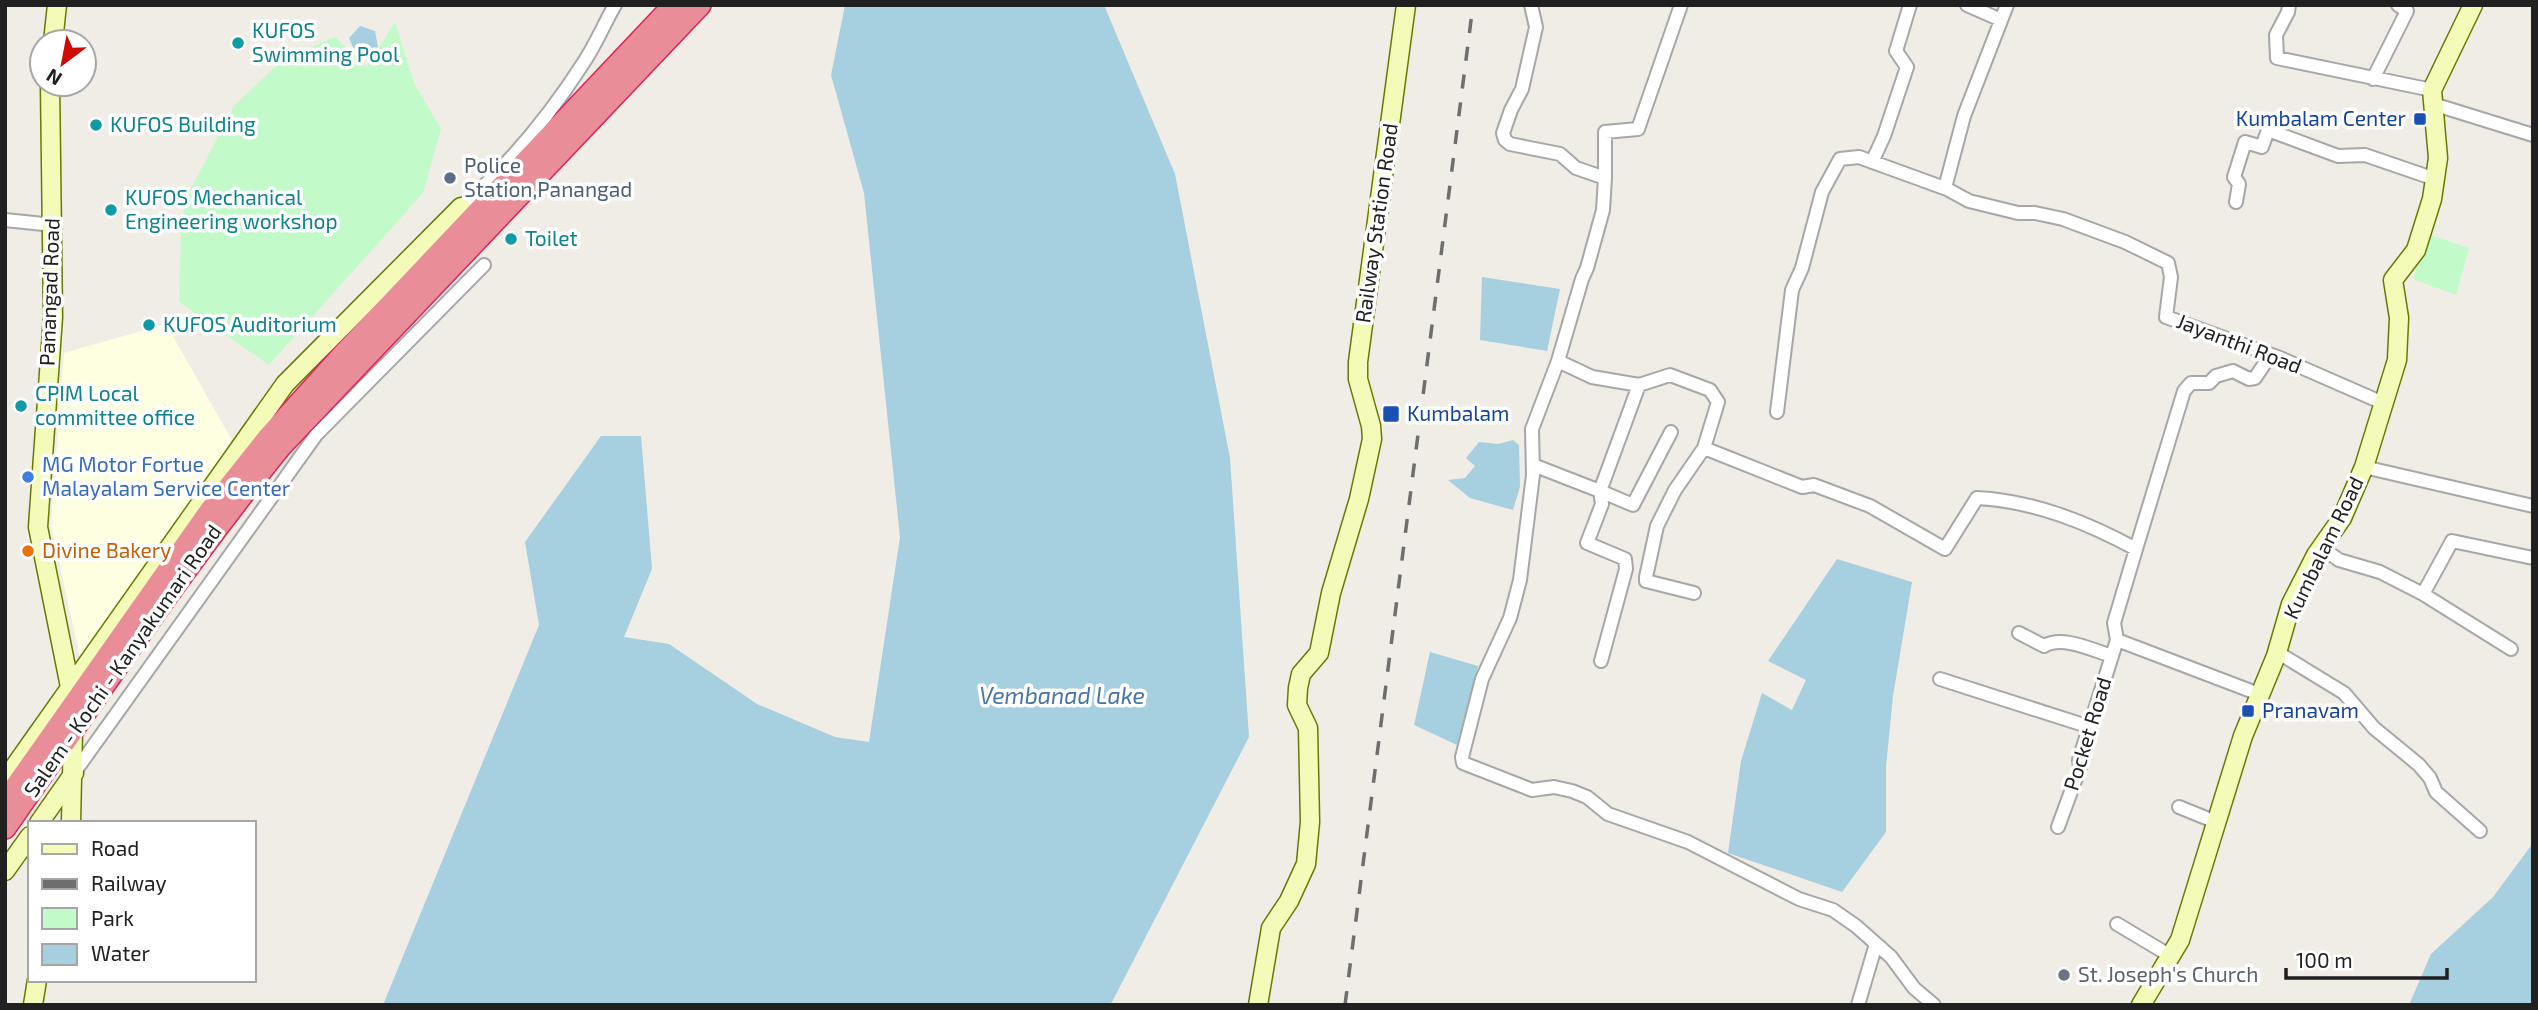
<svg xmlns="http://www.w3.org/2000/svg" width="2538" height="1010" font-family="'Exo 2',sans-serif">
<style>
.education{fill:#feffe0}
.park{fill:#c3faca}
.water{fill:#a6cfdf}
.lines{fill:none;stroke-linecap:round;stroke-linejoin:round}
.stream{stroke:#a6cfdf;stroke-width:3.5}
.street-casing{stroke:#a7a7a7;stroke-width:16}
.secondary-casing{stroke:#677a03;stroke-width:21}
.highway-casing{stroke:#de235a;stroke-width:24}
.street{stroke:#fff;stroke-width:12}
.secondary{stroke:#f4fbb9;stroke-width:18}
.highway{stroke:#e98d99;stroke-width:21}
.rail{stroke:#6e6e6e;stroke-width:3.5;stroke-dasharray:14 14;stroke-linecap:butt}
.culture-dot{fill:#0f9aa8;stroke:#fff;stroke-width:2.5}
.transit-dot{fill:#1a4fb4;stroke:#fff;stroke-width:2.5}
.service-dot{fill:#5c6f8a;stroke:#fff;stroke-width:2.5}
.shop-dot{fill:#3f7fe0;stroke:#fff;stroke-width:2.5}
.food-dot{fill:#e8710a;stroke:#fff;stroke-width:2.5}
.worship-dot{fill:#6b7280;stroke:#fff;stroke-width:2.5}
.labels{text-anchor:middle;stroke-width:7;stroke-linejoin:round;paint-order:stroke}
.culture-label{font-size:21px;fill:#0d838f;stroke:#fff;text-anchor:start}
.transit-label{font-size:21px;fill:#164399;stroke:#fff;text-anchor:start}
.service-label{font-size:21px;fill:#4e5e75;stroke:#fff;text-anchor:start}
.street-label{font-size:21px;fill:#202020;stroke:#fff}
.shop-label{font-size:21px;fill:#366cbe;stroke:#fff;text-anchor:start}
.food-label{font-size:21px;fill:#c56008;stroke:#fff;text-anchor:start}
.worship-label{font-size:21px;fill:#5b616d;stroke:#fff;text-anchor:start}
.water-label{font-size:23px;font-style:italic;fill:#4774aa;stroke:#fff}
</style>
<rect width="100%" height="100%" fill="#f0ede6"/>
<path class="education" d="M166,324L233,442L80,657L51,526L64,353Z"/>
<path class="park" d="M395,22L414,83L441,129L423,193L269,365L179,302L181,229L186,198L234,106L283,59L335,37L367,67Z
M2428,234L2469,248L2456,295L2413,279Z"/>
<path class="water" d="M845,5H1104L1175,174L1230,458L1249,737L1112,1002L1109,1005H383L539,625L525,542L601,436H641L652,569L624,637L669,644L757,704L835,737L869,742L900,537L864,193L831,75Z
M360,26L375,31L378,47L368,54L355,52L349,38Z
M1482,277L1560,289L1547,351L1480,340Z
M1513,440L1519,445L1520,487L1513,510L1470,498L1448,480L1465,478L1475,466L1466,458L1479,442L1498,444Z
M1837,559L1912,582L1893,696L1886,767V832L1842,892L1728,853L1741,761L1762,693L1792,710L1806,680L1768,661Z
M1430,652L1478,666L1457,745L1414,725Z
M2533,843V1005H2409L2431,954L2493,897Z"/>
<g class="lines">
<path class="stream" d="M18,747L32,726"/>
<defs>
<path id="street" d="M1531,5L1536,27L1522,89L1511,110L1503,133L1505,140L1510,144L1560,154L1576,168L1605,178L1603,210L1587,268L1582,279L1558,361L1532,429L1533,475L1520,580L1510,618L1482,679L1462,757L1463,763L1532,790L1554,787L1572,791L1587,797L1608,814L1688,842L1799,899L1833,910L1856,926L1891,957L1914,988L1934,1005
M1967,5L2001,20
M2289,5L2288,12L2276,35L2277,58L2432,90
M2373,79L2407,11L2398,5
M2433,104L2533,135
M1872,162L1884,136L1907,67L1896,51L1910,5
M1605,178V132L1638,129L1681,5
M1945,188L1964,116L2007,5
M2236,202L2239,184L2234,177L2245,142L2262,147L2268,130L2338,156L2365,155L2435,179
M461,207C508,166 550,115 584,62C596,44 604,24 615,5
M5,220L53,225
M1558,361L1592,377L1639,385L1670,375L1710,390L1718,402L1704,448L1802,487L1814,485L1870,506L1945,549L1977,498C2034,501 2086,522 2136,549L2114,623L2117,640L2259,694
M1639,385L1600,491L1633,505L1671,432
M1777,412L1792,290L1802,268L1822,192L1840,159L1859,157L1947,189L1969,201L2018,213H2035L2063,219L2125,242L2168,263L2171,277L2166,317L2280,358L2383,403
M1533,465L1600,491L1602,504L1587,543L1625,559L1626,569L1601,661
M2364,467L2533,506
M2322,548L2339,560L2380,572L2423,594L2452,541L2533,558
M2136,549L2184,391L2191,383H2209L2216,376L2233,371L2249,379L2255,378L2267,360L2280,358
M1694,593L1646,581V577L1657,526L1675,490L1704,448
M2423,594L2511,649
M2019,633L2044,646C2063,635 2092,650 2112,656
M2277,652L2344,693L2374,728L2419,765L2430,778L2436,792L2480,831
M1940,679L2090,727
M74,773L316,435L484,265
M2179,807L2216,822
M2058,827L2080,767L2079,760L2117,640
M2117,924L2169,955
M1858,1005L1876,944"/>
<path id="secondary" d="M53,42L57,5
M50,84L53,317L38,527L71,692
M5,780L285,384L461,207
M39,823L74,773
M71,823L73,732
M5,871L30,836
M33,1005L37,980
M1258,1005L1271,928L1289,901L1306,864L1310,822L1308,728L1297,705L1298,688L1301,674L1319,653L1331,593L1359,499L1372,439L1371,426L1358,379V362L1406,5
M2141,1005L2180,940L2243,736L2276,656L2291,604L2316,555L2342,518L2364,467L2397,360L2399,318L2393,280L2416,250L2432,199L2438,158L2432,90L2473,5"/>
<path id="highway" d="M5,802L210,511L268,438L341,357L674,5
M5,828C95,699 182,568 281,446L700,5"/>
</defs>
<use href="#street" class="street-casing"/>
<use href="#secondary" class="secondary-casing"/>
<use href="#highway" class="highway-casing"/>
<use href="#street" class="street"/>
<use href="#secondary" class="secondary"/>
<use href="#highway" class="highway"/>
<path class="rail" d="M1345,1005L1473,5"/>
</g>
<g class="culture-dot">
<circle cx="238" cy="43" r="7"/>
<circle cx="96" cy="125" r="7"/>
<circle cx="111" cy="210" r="7"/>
<circle cx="511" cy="239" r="7"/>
<circle cx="149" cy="325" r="7"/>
<circle cx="21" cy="406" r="7"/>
</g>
<g class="transit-dot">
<rect x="2413" y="112" width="14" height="14" rx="3.5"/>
<rect x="1382" y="405" width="18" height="18" rx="3.5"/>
<rect x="2241" y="704" width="14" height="14" rx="3.5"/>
</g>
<circle class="service-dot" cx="450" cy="178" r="7"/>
<circle class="shop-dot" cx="28" cy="477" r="7"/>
<circle class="food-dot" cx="28" cy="551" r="7"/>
<circle class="worship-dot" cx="2064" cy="975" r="7"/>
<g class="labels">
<g class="culture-label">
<text x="252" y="38">KUFOS<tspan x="252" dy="24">Swimming Pool</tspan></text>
<text x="110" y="132">KUFOS Building</text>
<text x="125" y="205">KUFOS Mechanical<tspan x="125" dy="24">Engineering workshop</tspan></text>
<text x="525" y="246">Toilet</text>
<text x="163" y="332">KUFOS Auditorium</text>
<text x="35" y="401">CPIM Local<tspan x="35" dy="24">committee office</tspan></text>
</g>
<g class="transit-label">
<text x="2406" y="126" text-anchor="end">Kumbalam Center</text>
<text x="1407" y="421">Kumbalam</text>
<text x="2262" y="718">Pranavam</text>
</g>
<g class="service-label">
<text x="464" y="173">Police<tspan x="464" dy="24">Station,Panangad</tspan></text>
</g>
<g class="street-label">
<text transform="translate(1377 223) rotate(-82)" y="7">Railway Station Road</text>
<text transform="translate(50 292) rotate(-88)" y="7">Panangad Road</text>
<text transform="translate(2239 344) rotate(21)" y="7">Jayanthi Road</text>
<text transform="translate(2324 548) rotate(-64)" y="7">Kumbalam Road</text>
<text transform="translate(123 661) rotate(-55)" y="7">Salem - Kochi - Kanyakumari Road</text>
<text transform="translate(2088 734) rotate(-73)" y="7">Pocket Road</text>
</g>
<g class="shop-label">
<text x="42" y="472">MG Motor Fortue<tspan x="42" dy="24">Malayalam Service Center</tspan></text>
</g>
<g class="food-label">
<text x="42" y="558">Divine Bakery</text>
</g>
<g class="worship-label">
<text x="2078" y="982">St. Joseph's Church</text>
</g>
<g class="water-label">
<text x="1062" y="704">Vembanad Lake</text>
</g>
</g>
<rect width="2538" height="1010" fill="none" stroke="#202020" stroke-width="14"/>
<rect x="28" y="821" width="228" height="161" fill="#ffffff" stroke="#a6a6a6" stroke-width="2"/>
<rect x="42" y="844" width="35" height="10" fill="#f4fbb9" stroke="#a6a6a6" stroke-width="2"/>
<text x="91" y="856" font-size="21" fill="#202020">Road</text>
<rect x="42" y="879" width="35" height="10" fill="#6e6e6e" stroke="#a6a6a6" stroke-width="2"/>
<text x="91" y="891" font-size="21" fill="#202020">Railway</text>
<rect x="42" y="908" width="35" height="21" fill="#c3faca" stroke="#a6a6a6" stroke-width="2"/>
<text x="91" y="926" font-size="21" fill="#202020">Park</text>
<rect x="42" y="944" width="35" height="21" fill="#a6cfdf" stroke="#a6a6a6" stroke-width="2"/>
<text x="91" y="961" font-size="21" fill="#202020">Water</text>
<g transform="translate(63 63) rotate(212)"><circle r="33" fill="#ffffff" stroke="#a6a6a6" stroke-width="2"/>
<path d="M0-5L12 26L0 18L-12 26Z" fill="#cf0a00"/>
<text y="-10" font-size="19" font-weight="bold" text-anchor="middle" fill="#202020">N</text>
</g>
<path d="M2286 968v10h161v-10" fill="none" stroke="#202020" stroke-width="3.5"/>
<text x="2296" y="968" font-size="21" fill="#202020" stroke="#ffffff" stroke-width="5" paint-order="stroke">100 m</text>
</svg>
